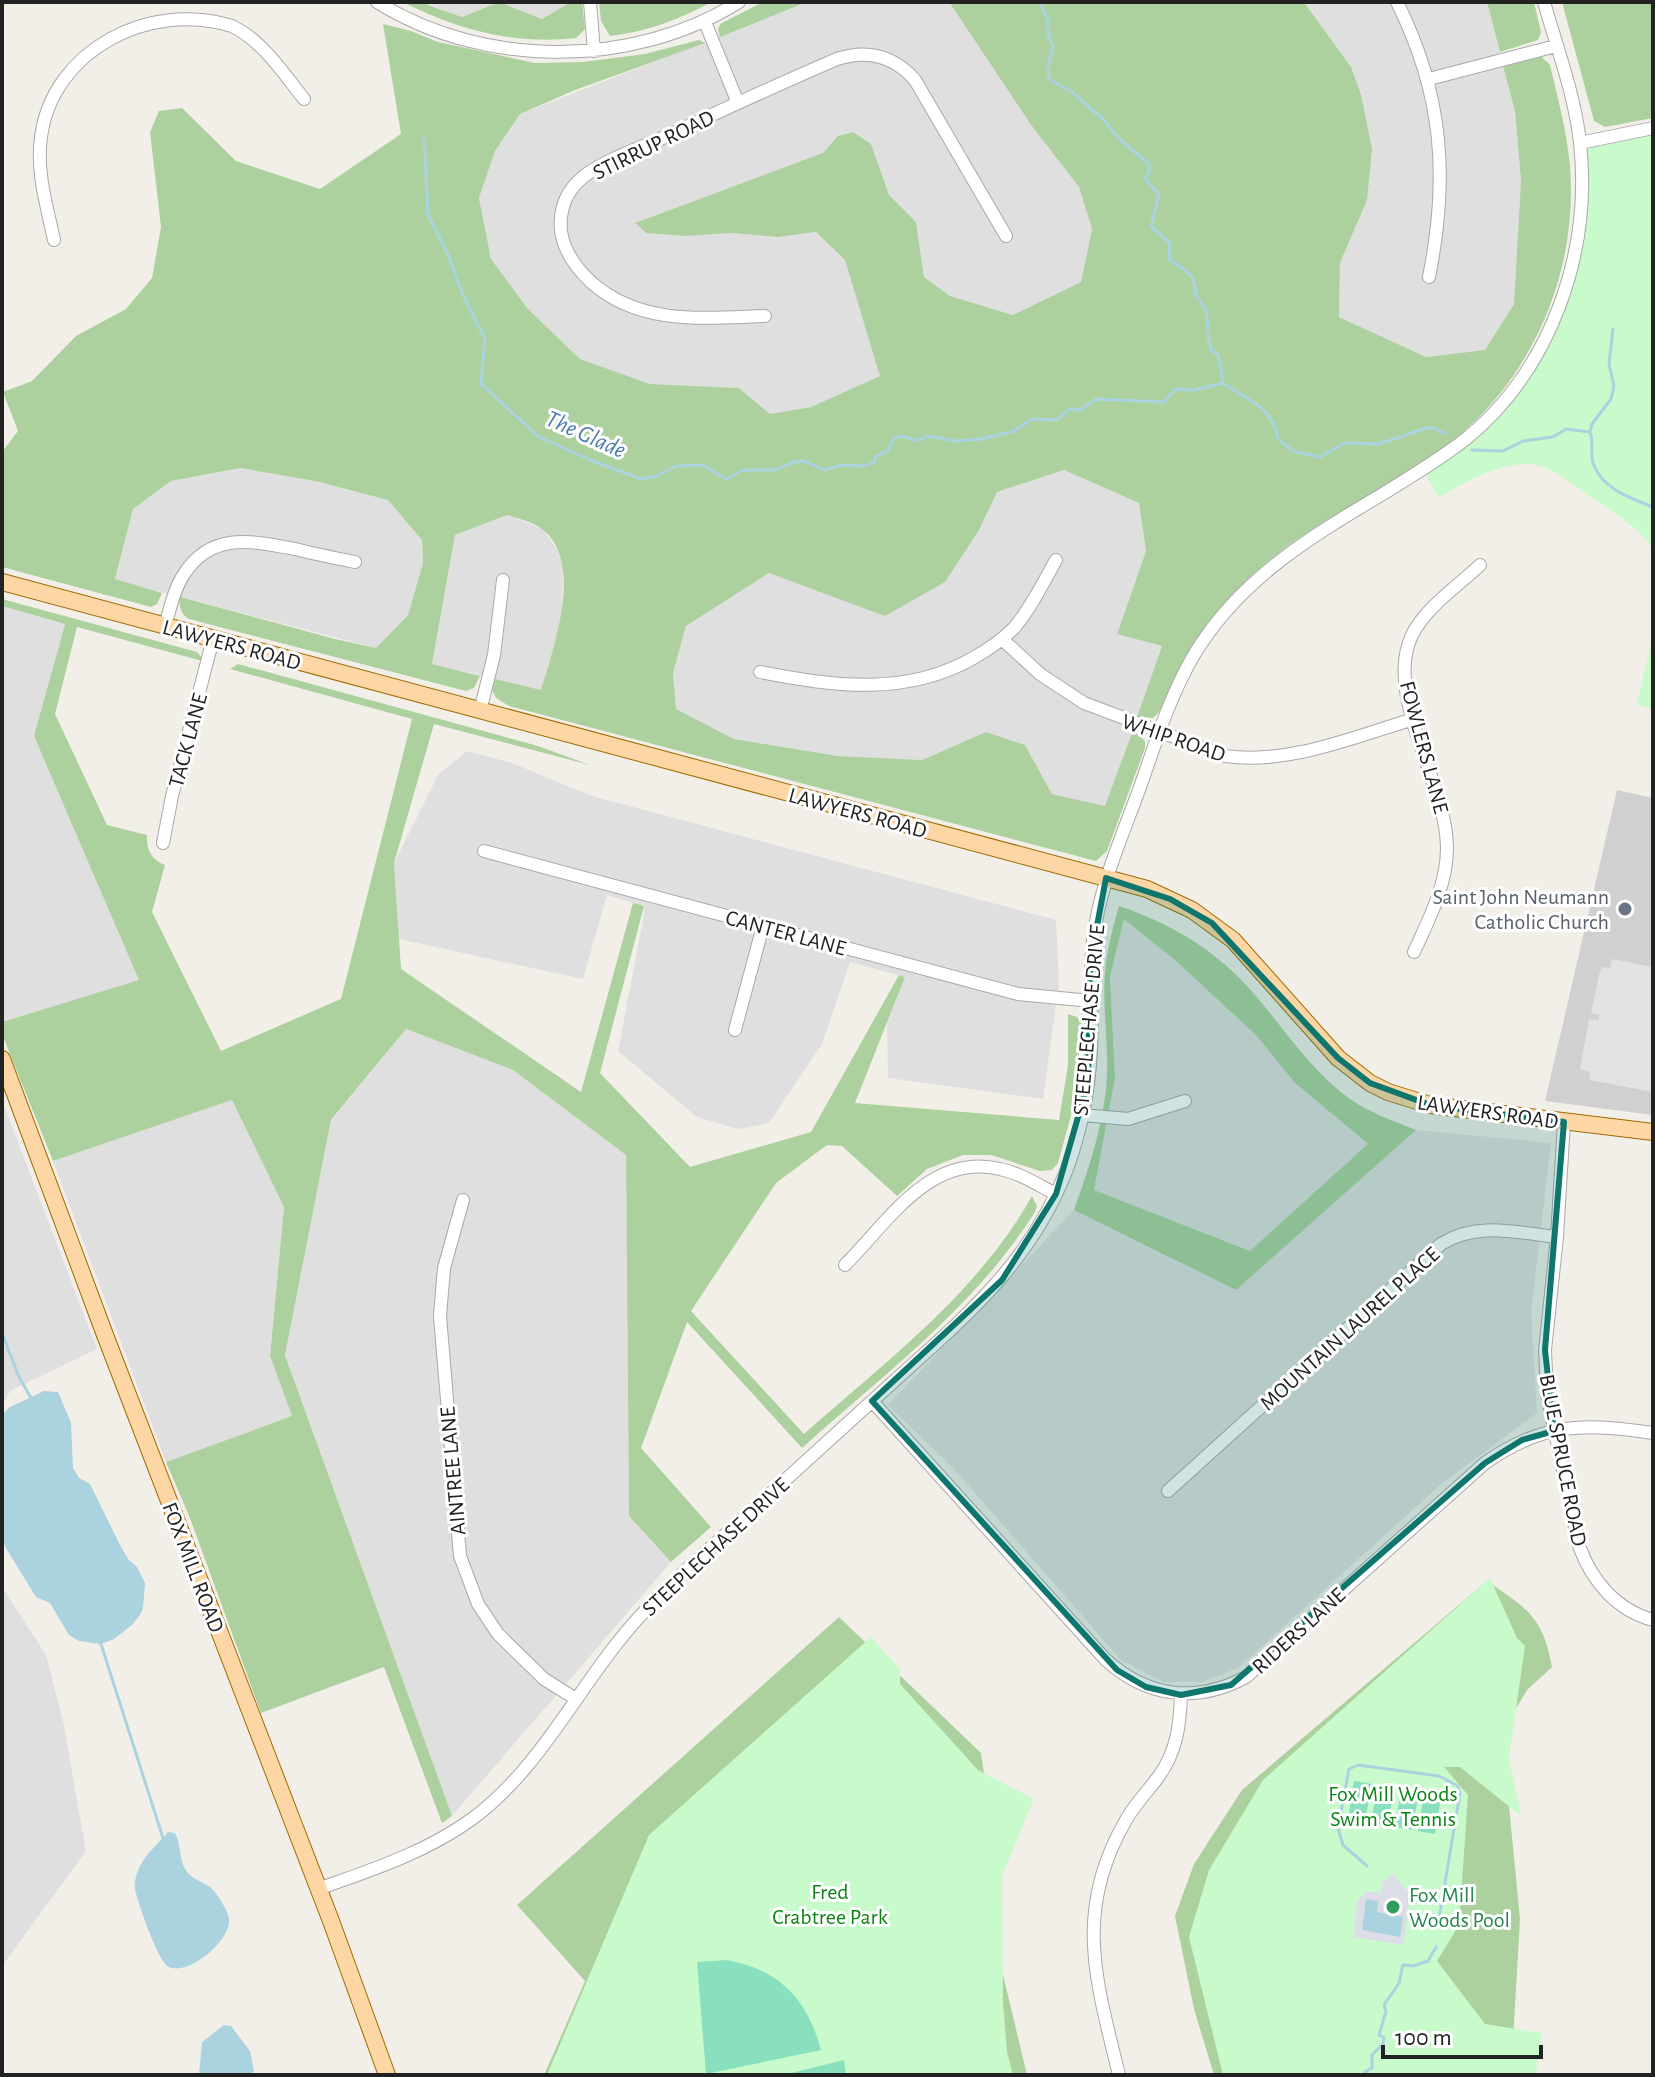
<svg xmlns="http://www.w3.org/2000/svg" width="1655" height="2077" font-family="'Alegreya Sans',sans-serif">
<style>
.residential{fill:#e0dfdf}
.religious{fill:#d0d0d0}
.forest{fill:#add19e;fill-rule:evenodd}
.park{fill:#c8facc}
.pitch{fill:#88e0be}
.parking{fill:#e2e2e2}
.plaza{fill:#dddde8}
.water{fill:#aad3df}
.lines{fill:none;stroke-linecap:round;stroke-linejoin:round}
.stream{stroke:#aad3df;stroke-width:3}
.minor-casing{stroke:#a9a9a9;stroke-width:14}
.major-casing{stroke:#a06b00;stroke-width:18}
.minor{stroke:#fff;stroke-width:12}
.major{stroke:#fcd6a4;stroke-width:16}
.marked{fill:#0f766e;fill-opacity:0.2;stroke:#0f766e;stroke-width:6;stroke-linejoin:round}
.worship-dot{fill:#6b7280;stroke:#fff;stroke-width:3}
.leisure-dot{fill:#2e9e5b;stroke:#fff;stroke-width:3}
.labels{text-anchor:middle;stroke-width:6;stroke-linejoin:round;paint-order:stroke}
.street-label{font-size:22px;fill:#222;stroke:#fff}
.worship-label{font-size:22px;fill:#5b616d;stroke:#fff;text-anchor:end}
.park-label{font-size:22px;fill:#0c8416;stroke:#fff}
.leisure-label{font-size:22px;fill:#27864d;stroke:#fff;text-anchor:start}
.water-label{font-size:24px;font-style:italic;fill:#4a7aab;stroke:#fff}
</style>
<rect width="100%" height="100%" fill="#f2efe9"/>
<path class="residential" d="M428,2H498L462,17L428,4Z
M499,2H570L542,19Z
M807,2H949L1031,125L1079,187L1092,229L1081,282L1013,315L950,296L924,277L916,222L889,195L871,144L838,137L824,153L635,224L646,233L686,236L731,233L778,237L816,232L845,260L881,376L811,407L770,414L739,388L650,384L580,359L528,309L491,259L479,198L495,151L520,114Z
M1304,2H1487L1515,111L1521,180L1514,304L1485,350L1426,357L1339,317L1340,263L1367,200L1351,67Z
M240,468L315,481L388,500L422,540L423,563L408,615L376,648L115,580L133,509L171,481Z
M1064,470L1139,503L1146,551L1117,633L1162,646L1106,806L1052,794L1025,745L986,732L922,760L838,756L734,739L676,710L673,673L686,626L769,573L885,615L979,530L997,492Z
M507,515L543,529L563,558L562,620L541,690L432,664L455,535Z
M2,606L65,624L34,736L140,980L2,1022Z
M467,751L512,763L592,796L1056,920L1059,983L1043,1099L888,1078L887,1021L905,977L850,962L822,1044L769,1123L738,1129L697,1117L618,1051L644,915V906L607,895L583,979L399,939L394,863L438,775Z
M1124,918L1176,961L1256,1035L1295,1083L1369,1145L1250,1251L1094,1190L1115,1078L1110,977Z
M406,1029L513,1070L626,1155L629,1516L671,1562L452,1816L285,1354L331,1121Z
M2,1100L97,1349L10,1391L2,1406Z
M232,1100L284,1207L270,1356L292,1416L166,1462L53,1161Z
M1416,1130L1551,1143L1531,1312L1537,1413L1440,1485L1238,1668L1202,1682H1163L1121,1660L956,1471L888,1405L1074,1210L1236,1290Z
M2,1587L46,1655L63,1721L86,1851L5,1962H2Z"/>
<path class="religious" d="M1617,790L1653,798V1115L1545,1101Z"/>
<path class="forest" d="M403,2H428V5L462,17L499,2L542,19L569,3L582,2L585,29L576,38C515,45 457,30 403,2Z
M599,2H712C679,19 647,32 610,36L601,21Z
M763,2H807L720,37L718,30L720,24Z
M949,2H1304L1351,67L1361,95L1372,149L1367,200L1340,263L1339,317L1426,357L1485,350L1514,304L1521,180L1515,111L1503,66L1541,56L1550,65C1558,99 1567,132 1570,166C1579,281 1525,395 1429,458C1370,498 1304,527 1252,575C1225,601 1200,634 1181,666C1171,683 1168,706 1153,718L1137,717L1162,646L1117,634L1146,551L1139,503L1064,470L997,492L979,530L945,582L885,616L769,573L686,626L673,673L676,709L734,739L838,756L922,760L986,732L1025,745L1052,794L1105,806L1133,730L1145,741V748L1107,851L1096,861L509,706L496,698L492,690L495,679L541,690C553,649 585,562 542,529C533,522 518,519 507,515L455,535L432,664L480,676L474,688L466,691L189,619C180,614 179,606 180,597L335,639L376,648L408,615L423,563L422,540L388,500L315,481L240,468L171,481L133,509L115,579L162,593L157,604L151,607L2,567V452L18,431L3,392L32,381L76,336L126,309L152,278L161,227L150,132L159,111L182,108L236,161L320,189L401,134L383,24L411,31L438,42L535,63L583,62L645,54L699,40L705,43L575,90L520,114L495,151L479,198L491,259L528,309L580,359L650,384L739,388L770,414L811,407L880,376L845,260L816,232L778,237L731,233L686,236L646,233L635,223L823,153L838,136L853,132L871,144L889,195L916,222L924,277L950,296L1013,315L1081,282L1092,229L1079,187L1031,125Z
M1487,2H1534L1541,32L1538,40L1500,52Z
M1562,2H1653V118L1605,127L1594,121Z
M2,599L197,652L206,662L77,627L55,714L107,825L147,835C146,849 151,860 165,865L152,912L221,1051L341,999L412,719L230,669L238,664L538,746L590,765L434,724L394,863L401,969L581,1092L633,903L644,906L600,1073L690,1167L811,1132L899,975L905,977L855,1103L1059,1120L1068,1065V1014L1077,1017L1082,1024L1075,1101L1058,1163L1052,1170L1040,1171L991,1155H963L927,1169L897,1196L842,1146L827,1145L776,1183L691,1311L804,1434C886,1361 978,1293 1032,1196L1037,1206L1035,1212C975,1307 884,1374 802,1448L687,1322L641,1448L711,1527L671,1562L629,1516L626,1155L513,1070L406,1029L331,1120L285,1355L452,1816L442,1823L384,1667L261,1713L190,1518L166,1462L292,1416L270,1356L284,1207L232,1100L53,1161L2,1034V1022L139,980L34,736L65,624L2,606Z
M1119,906C1169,923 1211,947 1247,986C1281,1023 1308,1069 1350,1099C1370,1113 1394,1121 1416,1130L1236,1290L1074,1210C1088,1171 1101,1132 1106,1090C1110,1051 1102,1012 1105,972C1107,950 1113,927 1119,906ZM1124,919L1176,961L1256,1035L1295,1083L1368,1144L1250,1251L1094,1190L1115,1078L1110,977Z
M1487,1581C1527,1608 1543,1617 1552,1667L1527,1690L1509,1720L1506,1775L1520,1919L1511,2075H1214L1194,2009L1175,1916L1194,1864L1242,1790Z
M839,1617L981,1753L991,1822L999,1958L1027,2075H542L545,2073L585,1981L517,1905Z"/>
<path class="park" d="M1653,128V548C1638,528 1612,510 1591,497C1575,487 1561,474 1544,467C1512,455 1465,481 1439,498L1426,475L1530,364L1575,254L1580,143Z
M1653,635V710L1637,704Z
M1490,1578L1517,1638L1525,1646L1509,1758L1521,1816L1460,1767H1444L1468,1795L1459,1925L1437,1961L1485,2024L1542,2033L1536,2075H1223L1189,1937L1209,1870L1263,1780Z
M871,1637L900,1669V1684L978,1770L1034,1799L1002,1876L1003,2002L1007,2052L1013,2075H547L649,1835Z"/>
<path class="pitch" d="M1354,1781L1372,1784L1365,1821L1348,1819Z
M1377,1785L1394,1788L1388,1826L1371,1823Z
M1401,1790L1419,1793L1412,1830L1395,1827Z
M1424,1794L1441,1797L1435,1834L1418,1831Z
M727,1960C780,1970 807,1999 821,2050L706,2074L697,1962Z
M844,2060L846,2075H783Z"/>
<path class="parking" d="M1612,959L1653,967V1092L1589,1080L1590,1072L1580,1069L1589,1019L1598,1020L1599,1015L1591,1013L1599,975L1602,967L1610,968Z"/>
<path class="plaza" d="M1393,1874L1410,1895L1403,1945L1354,1937L1357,1901L1366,1892H1381L1383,1881Z"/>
<path class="water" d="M44,1391L58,1392L71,1423L73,1468L79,1478L90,1484L120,1545L128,1559L137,1567L145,1583L143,1608L140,1615L132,1625L114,1639L101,1644L93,1643L79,1641L69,1635L50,1603L36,1597L7,1550L2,1539V1415L10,1407Z
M168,1832L175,1833C181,1844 179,1858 185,1869C191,1879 201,1881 210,1887C217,1893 227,1909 229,1918C232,1940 189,1976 169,1967C158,1962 138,1903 135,1889C134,1884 136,1875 138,1871C143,1856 158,1844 168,1832Z
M1366,1899L1378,1901L1377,1912L1403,1917L1400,1937L1362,1930Z
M224,2025L231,2026L250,2051L254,2071L249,2075H199L202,2042Z"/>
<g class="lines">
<path class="stream" d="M1040,2L1048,20V34L1053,46L1048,67L1049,79L1072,92L1105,121L1117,137L1149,164V173L1145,178L1159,195L1151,227L1170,243L1169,259L1190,274L1193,279L1196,295L1206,310L1209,341L1212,351L1218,354L1223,383
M424,137L428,214L448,254L463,295L485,339L481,384L539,437L595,462L642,479L657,476L676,466L703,465L726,479L743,470H775L794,462L804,461L824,470L842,465L865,466L874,462L876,456L888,451L894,438L902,436L917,441L928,436L956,441L982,439L1014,431L1032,419L1057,420L1070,409L1080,410L1096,399L1164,402L1175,389L1194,390L1223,383C1248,400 1273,407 1278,439L1293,451L1320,457L1345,443L1379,444L1426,428H1433L1446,434
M1590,432L1592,424L1611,399L1614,386L1609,364L1613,329
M1590,432C1594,442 1590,452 1593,463C1602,489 1630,498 1653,507
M1472,450L1503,451L1523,441L1553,437L1566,429L1590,432
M2,1333L19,1377L31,1398
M101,1644L163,1838
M1367,1866L1343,1845L1338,1828L1349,1769L1358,1765L1439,1776L1458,1786L1460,1793L1439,1919
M1366,2075L1365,2072L1372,2068V2055L1383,2044L1384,2038L1379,2035L1386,2011L1384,2005L1399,1983L1403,1965L1413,1966L1428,1961L1436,1947"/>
<defs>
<path id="minor" d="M377,2C484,69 633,68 739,2
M590,2L594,51
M1397,2C1443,94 1449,178 1429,277
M705,22L738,103
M1429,79L1556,46
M1580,143L1653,128
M54,240C47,206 36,172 41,137C52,51 149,0 232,26C263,41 283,73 304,99
M765,316C705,318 640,326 591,282C576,268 564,252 561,231C559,209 566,191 583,177C606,159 638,149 665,137C722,110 779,84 837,59C868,49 894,56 915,80L1006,236
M165,626C170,609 174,589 184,574C212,531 252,541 295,549C315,554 335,558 355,562
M1002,639L1040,674L1084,703L1225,756C1289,765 1353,737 1414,719
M760,672C833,686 907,697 975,657C989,649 1002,640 1014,628C1031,608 1043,583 1056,560
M480,711L494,655L503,580
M163,843L172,796L213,639
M484,851L1018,994L1091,1001
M1414,952C1429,919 1447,885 1447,848C1447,783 1383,696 1412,635C1426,607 1458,586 1480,565
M735,1030L763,926
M1082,1115L1128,1119L1185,1101
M1564,1122L1557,1237L1545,1350L1547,1394L1579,1546C1592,1581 1616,1610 1653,1620
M463,1200L444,1268L440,1316L460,1556L478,1604L498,1634L544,1679L576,1699
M845,1265C887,1223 930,1152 1000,1169C1020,1173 1038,1185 1056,1194
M872,1401L1105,1659C1146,1697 1196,1704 1246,1677L1485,1463C1543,1422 1585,1423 1653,1433
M1168,1491L1441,1244C1477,1221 1517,1233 1557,1237
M318,1889C371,1870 425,1853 472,1819C545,1765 581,1679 642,1614C672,1581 706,1552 739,1522C790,1476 841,1429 892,1383C964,1318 1031,1263 1067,1169C1081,1131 1089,1090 1091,1050C1093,1014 1088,977 1093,941C1099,888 1121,839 1139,790C1155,745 1169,697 1194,655C1239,579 1312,536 1386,492C1413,475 1442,458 1467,438C1552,368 1592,251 1580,143C1575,96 1557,48 1544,2
M1119,2075C1096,1980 1073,1911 1126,1820C1135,1804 1148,1791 1159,1776C1177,1751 1180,1724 1181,1695"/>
<path id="major" d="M2,582L1147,889L1192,910L1233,940L1338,1058L1370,1083L1388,1092L1430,1105L1653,1132
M2,1059L105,1335L331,1921L387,2075"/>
</defs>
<use href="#minor" class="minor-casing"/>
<use href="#major" class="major-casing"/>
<use href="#minor" class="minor"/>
<use href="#major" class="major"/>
</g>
<path class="marked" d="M1106,878L1170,899L1212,923L1338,1058L1370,1083L1430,1105L1564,1122L1545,1350L1554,1431L1522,1440L1485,1463L1231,1685L1181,1695L1146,1687L1117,1670L872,1401L1002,1280L1056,1194L1088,1082L1090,963Z"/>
<circle class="worship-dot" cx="1625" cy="909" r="8"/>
<circle class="leisure-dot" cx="1393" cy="1907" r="8"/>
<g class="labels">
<g class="street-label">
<text transform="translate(653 144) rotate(-26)" y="8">STIRRUP ROAD</text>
<text transform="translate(232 644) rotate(15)" y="8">LAWYERS ROAD</text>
<text transform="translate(1174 737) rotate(19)" y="8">WHIP ROAD</text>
<text transform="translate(187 740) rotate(-75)" y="8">TACK LANE</text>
<text transform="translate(1425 747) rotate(75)" y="8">FOWLERS LANE</text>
<text transform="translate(858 812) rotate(15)" y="8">LAWYERS ROAD</text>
<text transform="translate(786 932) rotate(15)" y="8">CANTER LANE</text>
<text transform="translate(1088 1020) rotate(-85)" y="8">STEEPLECHASE DRIVE</text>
<text transform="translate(1488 1111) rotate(8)" y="8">LAWYERS ROAD</text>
<text transform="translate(1349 1328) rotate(-42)" y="8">MOUNTAIN LAUREL PLACE</text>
<text transform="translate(1564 1460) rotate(79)" y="8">BLUE SPRUCE ROAD</text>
<text transform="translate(452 1471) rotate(-95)" y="8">AINTREE LANE</text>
<text transform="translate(715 1546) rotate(-43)" y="8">STEEPLECHASE DRIVE</text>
<text transform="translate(194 1567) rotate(69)" y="8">FOX MILL ROAD</text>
<text transform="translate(1298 1630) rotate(-42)" y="8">RIDERS LANE</text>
</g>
<g class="worship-label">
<text x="1609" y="904">Saint John Neumann<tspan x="1609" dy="25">Catholic Church</tspan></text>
</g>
<g class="park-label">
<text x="1393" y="1801">Fox Mill Woods<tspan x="1393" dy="25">Swim &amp; Tennis</tspan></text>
<text x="830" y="1899">Fred<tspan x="830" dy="25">Crabtree Park</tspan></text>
</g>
<g class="leisure-label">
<text x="1409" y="1902">Fox Mill<tspan x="1409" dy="25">Woods Pool</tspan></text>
</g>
<g class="water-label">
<text transform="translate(586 434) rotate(24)" y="8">The Glade</text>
</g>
</g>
<rect width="1655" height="2077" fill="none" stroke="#222222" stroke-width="8"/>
<path d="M1383 2045v12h158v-12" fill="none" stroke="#222222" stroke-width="4"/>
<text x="1395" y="2045" font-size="24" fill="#222222" stroke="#ffffff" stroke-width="6" paint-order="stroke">100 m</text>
</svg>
